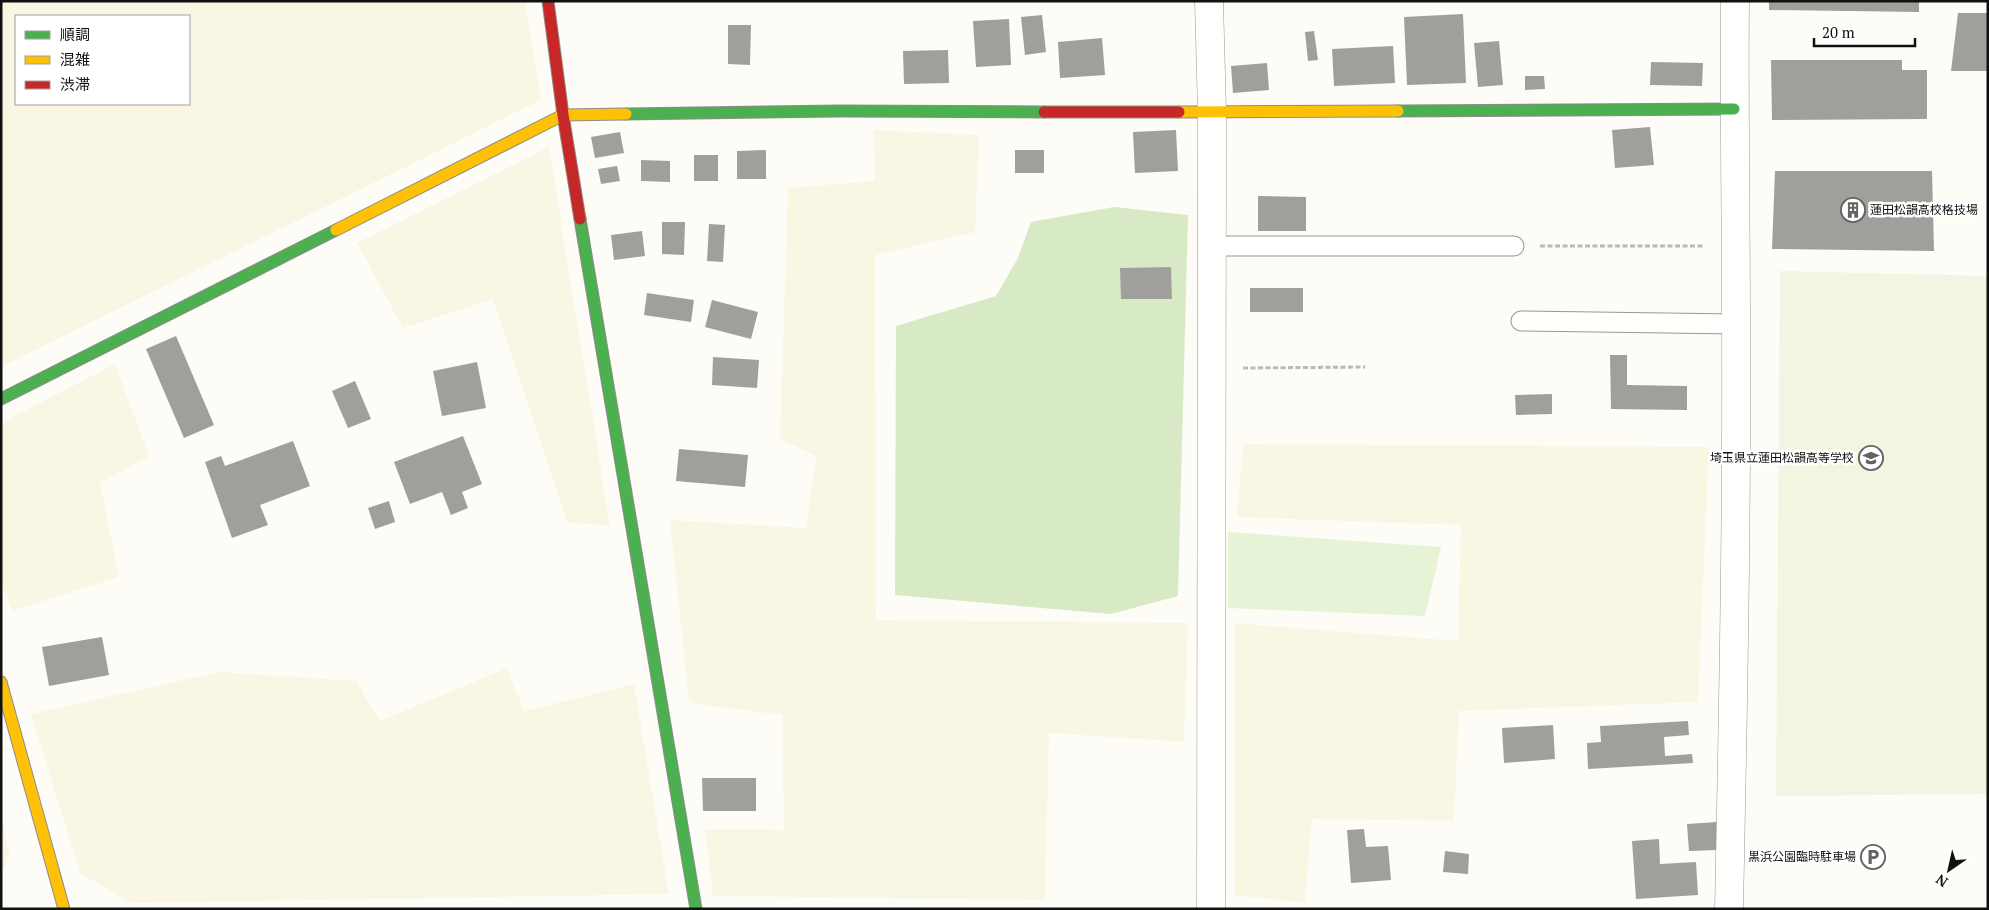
<svg xmlns="http://www.w3.org/2000/svg" width="1989" height="910" font-family="'PT Serif','Noto Sans JP',serif">
<style>
.farmland{fill:#f9f7e4;fill-rule:evenodd}
.green{fill:#e7f3d7}
.forest{fill:#d8eac5}
.pitch{fill:#f0f6e1}
.building{fill:#a19f9c}
.lines{fill:none;stroke-linecap:round;stroke-linejoin:round}
.lane-casing{stroke:#979795;stroke-width:21}
.street-casing{stroke:#979795;stroke-width:29}
.fast-casing{stroke:#8e8d8b;stroke-width:13}
.slow-casing{stroke:#8e8d8b;stroke-width:13}
.jam-casing{stroke:#8e8d8b;stroke-width:13}
.path{stroke:#b9b9b8;stroke-width:3;stroke-dasharray:5 2.5;stroke-linecap:butt}
.lane{stroke:#fffffe;stroke-width:19}
.street{stroke:#fffffe;stroke-width:28}
.fast{stroke:#4caf50;stroke-width:11}
.slow{stroke:#ffc107;stroke-width:11}
.jam{stroke:#c62828;stroke-width:11}
.labels{text-anchor:middle;stroke-width:5;stroke-linejoin:round;paint-order:stroke}
.poi-label{font-size:12px;fill:#111;stroke:#fff;text-anchor:end}
</style>
<rect width="100%" height="100%" fill="#fdfcf7"/>
<path class="farmland" d="M1,1H525L541,100L1,367ZM16,16H189V104H16Z
M873,130L979,135L975,232L875,255L876,620L1188,623L1184,742L1049,733L1045,900L713,896L705,829L784,830L782,715L689,703L670,520L806,528L816,456L780,439L788,188L875,181Z
M549,147L610,526L567,522L493,299L403,328L357,243Z
M115,364L149,456L100,483L119,577L12,611L1,582V423Z
M1243,444L1709,447L1698,702L1459,711L1454,821L1312,819L1305,903L1235,895L1234,623L1458,641L1461,525L1237,517Z
M507,668L524,711L634,684L669,894L131,903L80,873L31,714L220,672L356,681L380,721Z
M1,821L11,855L1,873Z"/>
<path class="green" d="M1228,532L1441,547L1425,616L1228,608Z"/>
<path class="forest" d="M1114,207L1188,215L1178,596L1111,614L895,595L896,326L996,296L1018,258L1031,222Z"/>
<path class="pitch" d="M1780,271L1988,276V794L1776,796Z"/>
<path class="building" d="M1769,1H1919V12L1769,10Z
M1958,13H1988V71H1951Z
M1463,14L1466,83L1407,85L1404,17Z
M1042,15L1046,52L1025,55L1021,17Z
M1009,19L1011,65L976,67L973,21Z
M728,25H751L750,65L728,64Z
M1314,31L1318,60L1308,61L1305,32Z
M1102,38L1105,75L1060,78L1058,42Z
M1499,41L1503,85L1478,87L1474,43Z
M1393,46L1395,83L1334,86L1332,49Z
M948,50L949,83L904,84L903,51Z
M1771,60H1902V70H1927V119L1772,120Z
M1651,62L1703,63L1702,86L1650,85Z
M1267,63L1269,90L1233,93L1231,66Z
M1525,76H1544L1545,89L1525,90Z
M1650,127L1654,165L1615,168L1612,130Z
M1176,130L1178,171L1135,173L1133,132Z
M620,132L624,153L595,158L591,137Z
M766,150V179H737V151Z
M1015,150H1044V173H1015Z
M694,155H718V181H694Z
M641,160L670,161V182L641,181Z
M617,166L620,181L601,184L598,169Z
M1775,171H1932L1934,251L1772,249Z
M1258,196L1306,197V231H1258Z
M662,222H685L684,255L662,254Z
M709,224L725,225L723,262L707,261Z
M642,231L645,256L614,260L611,235Z
M1171,267L1172,299H1121L1120,268Z
M1250,288H1303V312H1250Z
M647,293L694,300L691,322L644,315Z
M712,300L758,312L751,339L705,327Z
M176,336L214,425L184,438L146,349Z
M1610,355H1627V385L1687,386V410L1611,409Z
M713,357L759,360L757,388L712,385Z
M477,362L486,408L442,416L433,371Z
M355,381L371,419L348,428L332,391Z
M1552,394V414L1516,415L1515,395Z
M463,436L482,484L462,492L468,508L451,515L442,492L410,504L394,462Z
M293,441L310,486L260,505L268,525L232,538L205,462L221,456L225,466Z
M679,449L748,455L745,487L676,481Z
M389,501L395,522L375,529L368,508Z
M102,637L109,675L49,686L42,647Z
M1688,721L1689,735L1664,737L1665,756L1692,754L1693,763L1588,769L1587,743L1601,742L1600,726Z
M1553,725L1555,759L1504,763L1502,728Z
M702,778H756V811H703Z
M1717,822L1718,850L1689,851L1687,824Z
M1364,829L1366,847L1388,846L1391,880L1351,883L1347,830Z
M1659,839L1660,864L1696,862L1698,895L1636,899L1632,841Z
M1445,851L1469,854L1468,874L1443,872Z"/>
<g class="lines">
<defs>
<path id="lane" d="M1211,246H1514
M1521,321L1736,324"/>
<path id="street" d="M1209,1L1212,112L1211,909
M1729,909C1733,714 1737,520 1736,325C1736,217 1734,109 1735,1"/>
<path id="fast" d="M1398,111L1734,109
M626,114L840,111L1044,112
M580,219L696,909
M1,399L336,230"/>
<path id="slow" d="M1179,112L1398,111
M336,230L563,115L626,114
M1,682L64,909"/>
<path id="jam" d="M548,1L563,115L580,219
M1044,112H1179"/>
</defs>
<use href="#lane" class="lane-casing"/>
<use href="#street" class="street-casing"/>
<use href="#fast" class="fast-casing"/>
<use href="#slow" class="slow-casing"/>
<use href="#jam" class="jam-casing"/>
<path class="path" d="M1540,246H1704
M1243,368L1365,367"/>
<use href="#lane" class="lane"/>
<use href="#street" class="street"/>
<use href="#fast" class="fast"/>
<use href="#slow" class="slow"/>
<use href="#jam" class="jam"/>
</g>
<defs>
<symbol id="building-ring" viewBox="-11 -11 22 22"><circle r="9.5" fill="#fff" stroke="#646362" stroke-width="1.5"/><path d="M-4-6H4V6H1V3H-1V6H-4ZM-2.5-4.3h1.7v1.8h-1.7ZM.8-4.3h1.7v1.8H.8ZM-2.5-1h1.7V.8h-1.7ZM.8-1h1.7V.8H.8Z" fill="#646362"/></symbol>
<symbol id="school-ring" viewBox="-11 -11 22 22"><circle r="9.5" fill="#fff" stroke="#646362" stroke-width="1.5"/><path d="M0-5L7-2L0 1L-7-2ZM-4 1L0 2.5L4 1V4Q0 6-4 4Z" fill="#646362"/></symbol>
<symbol id="parking-ring" viewBox="-11 -11 22 22"><circle r="9.5" fill="#fff" stroke="#646362" stroke-width="1.5"/><path d="M-3.5-5.5H1a3.5 3.5 0 0 1 0 7H-1V5.5H-3.5ZM-1-3.4V-.6H.8a1.4 1.4 0 0 0 0-2.8Z" fill="#646362"/></symbol>
</defs>
<g fill-rule="evenodd">
<use href="#building-ring" x="1839" y="196" width="28" height="28"/>
<use href="#school-ring" x="1857" y="444" width="28" height="28"/>
<use href="#parking-ring" x="1859" y="843" width="28" height="28"/>
</g>
<g class="labels">
<g class="poi-label">
<text x="1870" y="214" text-anchor="start">蓮田松韻高校格技場</text>
<text x="1854" y="462">埼玉県立蓮田松韻高等学校</text>
<text x="1856" y="861">黒浜公園臨時駐車場</text>
</g>
</g>
<rect width="1989" height="910" fill="none" stroke="#111111" stroke-width="5"/>
<rect x="15" y="15" width="175" height="90" fill="#ffffff" stroke="#a0a0a0"/>
<rect x="25" y="31" width="25" height="8" fill="#4caf50" stroke="#a0a0a0"/>
<text x="60" y="40" font-size="15" fill="#111111">順調</text>
<rect x="25" y="56" width="25" height="8" fill="#ffc107" stroke="#a0a0a0"/>
<text x="60" y="65" font-size="15" fill="#111111">混雑</text>
<rect x="25" y="81" width="25" height="8" fill="#c62828" stroke="#a0a0a0"/>
<text x="60" y="90" font-size="15" fill="#111111">渋滞</text>
<g transform="translate(1949 870) rotate(214)" stroke="#ffffff" stroke-width="4" paint-order="stroke">
<path d="M0-4L9 19L0 12L-9 19Z" fill="#111111"/>
<text y="-8" font-size="14" font-weight="bold" text-anchor="middle" fill="#111111">N</text>
</g>
<path d="M1814 38v8h101v-8" fill="none" stroke="#111111" stroke-width="2.5"/>
<text x="1822" y="38" font-size="15" fill="#111111" stroke="#ffffff" stroke-width="4" paint-order="stroke">20 m</text>
</svg>
